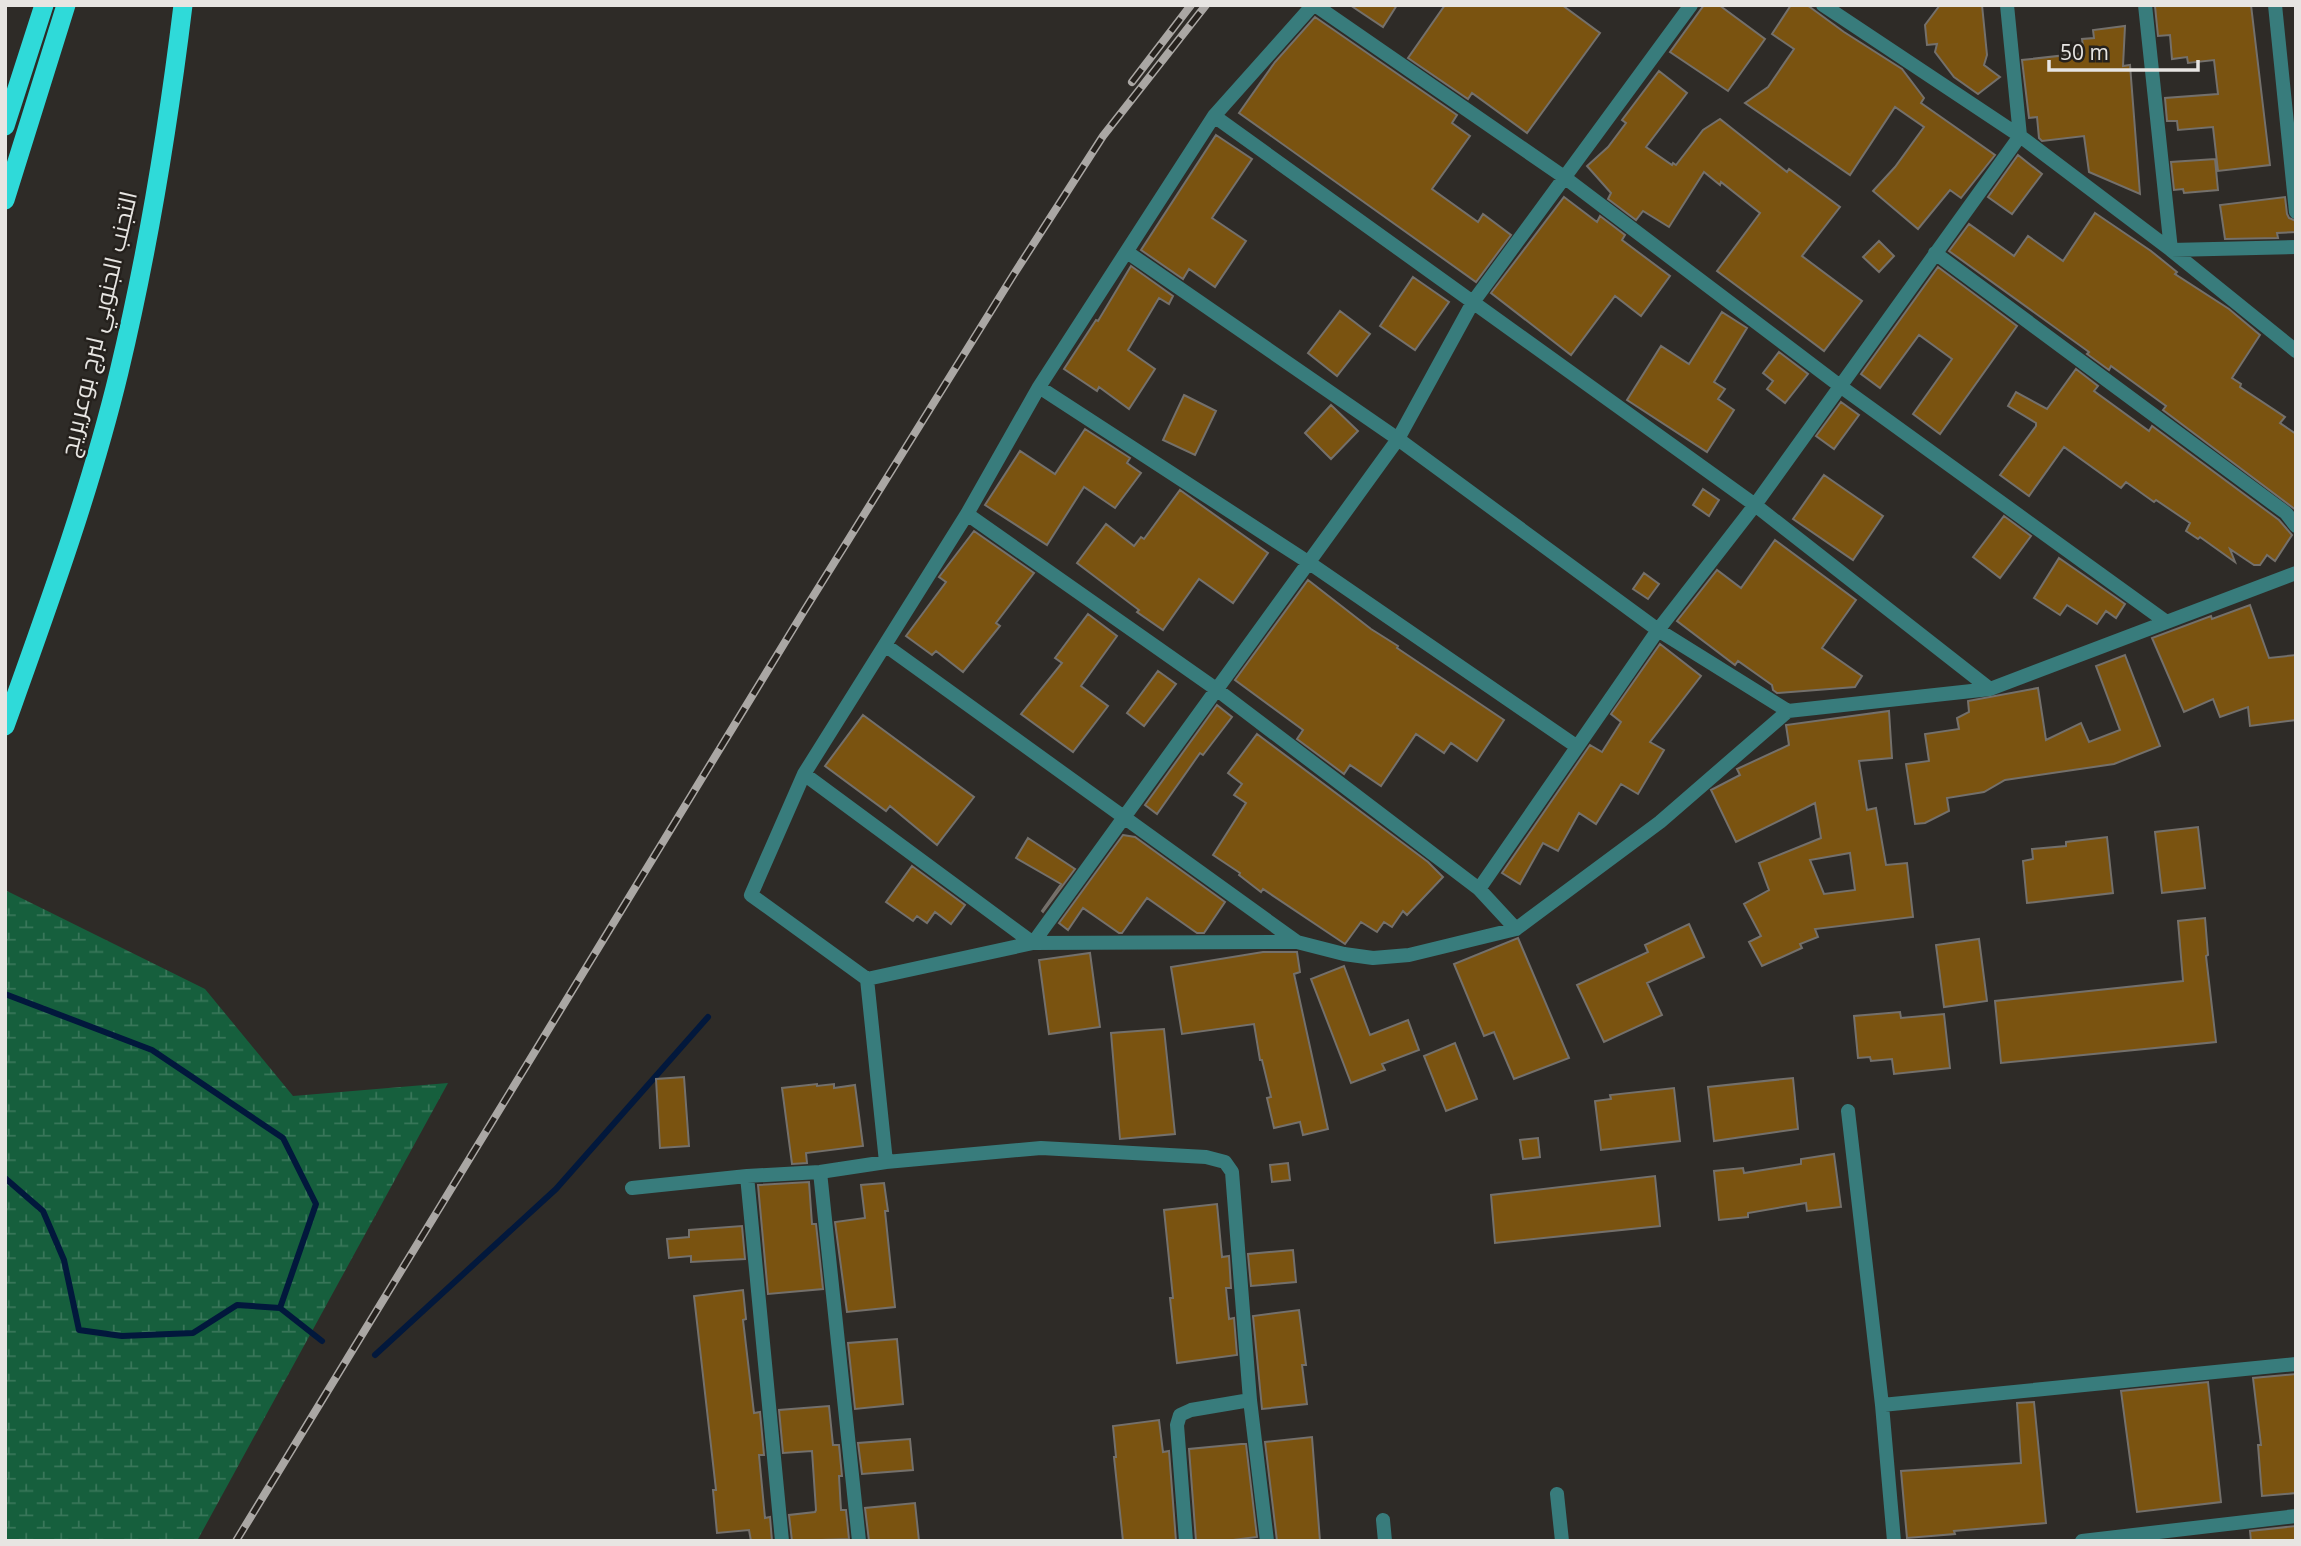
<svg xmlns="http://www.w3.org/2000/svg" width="2301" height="1546" font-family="'Open Sans',Cairo,sans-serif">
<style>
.wetland{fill:url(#wetland-marsh)}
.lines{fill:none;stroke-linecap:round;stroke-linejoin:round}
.stream{stroke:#02183c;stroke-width:6}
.building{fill:#7a5310;stroke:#74706b;stroke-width:2;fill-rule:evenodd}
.minor{stroke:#387c7c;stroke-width:14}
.trunk{stroke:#2fdad9;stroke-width:19}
.rail-casing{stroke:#aaa7a4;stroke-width:8}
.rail{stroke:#25211d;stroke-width:5;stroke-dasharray:16;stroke-linecap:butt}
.labels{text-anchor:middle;stroke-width:5;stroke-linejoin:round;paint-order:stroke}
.street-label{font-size:24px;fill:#e7e5e2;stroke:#25211d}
</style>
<defs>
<pattern id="wetland-marsh" width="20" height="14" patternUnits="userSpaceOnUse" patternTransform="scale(1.75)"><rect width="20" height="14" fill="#165f3d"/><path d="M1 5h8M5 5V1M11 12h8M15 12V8" fill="none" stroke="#387659"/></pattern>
</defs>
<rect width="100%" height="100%" fill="#2e2b27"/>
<path class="wetland" d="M5,890L205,989L293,1096L448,1083L197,1541H5Z"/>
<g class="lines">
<path class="stream" d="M5,994L152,1050L283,1138L316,1204L280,1308L322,1341
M5,1178L43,1211L64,1260L79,1330L122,1336L193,1333L237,1305L280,1308
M375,1355L556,1189L708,1017"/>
</g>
<path class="building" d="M1350,5H1397L1383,27Z
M1445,5H1562L1600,33L1527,133L1472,93L1468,99L1408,58Z
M1704,5H1719L1765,39L1728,91L1670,52Z
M1791,5H1807L1844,32L1902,69L1924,98L1921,103L1995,155L1961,198L1950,190L1918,229L1873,191L1895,167L1924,127L1895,107L1850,175L1745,103L1768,87L1794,49L1772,34Z
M1940,5H1982L1987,55L1984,65L2000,77L1978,94L1954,77L1935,52L1937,44L1927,45L1925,25Z
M2251,5L2270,165L2218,171L2213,127L2178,130L2177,121H2167L2165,98L2218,94L2214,60L2188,63L2187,57L2172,59L2170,35L2158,36L2155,6Z
M1315,17L1457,115L1452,123L1470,136L1432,189L1478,222L1483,214L1511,235L1476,282L1239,113L1275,62Z
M2125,26L2123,66L2130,65L2140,194L2089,172L2084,136L2042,141L2039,138L2037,117L2029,118L2022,60L2084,53L2082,39L2094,38L2093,30Z
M1659,71L1687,93L1646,147L1672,165L1673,163L1676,165L1703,130L1720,119L1787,172L1789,169L1840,207L1802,256L1862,301L1824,351L1717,271L1760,213L1721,182L1720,185L1704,172L1669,227L1643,211L1636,220L1608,199L1611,193L1587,166L1608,147L1626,123L1622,120Z
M1216,135L1252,159L1212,218L1246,241L1215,287L1189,269L1183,279L1141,250Z
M2018,155L2042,174L2012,214L1988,197Z
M2215,159L2218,190L2184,193L2183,189L2174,190L2171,162Z
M1564,197L1597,222L1600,216L1625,235L1622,240L1670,276L1641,316L1615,296L1571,355L1491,293Z
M2285,197L2287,214L2289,218L2296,221V232L2277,233L2278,238L2225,239L2220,205Z
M2095,213L2151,251L2177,272L2175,274L2229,309L2260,335L2232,378L2241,384L2240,387L2285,417L2280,423L2296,434V510L2163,410L2166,406L2111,366L2109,370L2087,354L2089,352L1949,251L1969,224L2014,256L2028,236L2063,261Z
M1879,241L1894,256L1879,272L1863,257Z
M1131,266L1173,296L1169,304L1159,298L1128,350L1155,369L1129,409L1099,387L1097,391L1064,369L1096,320L1098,321Z
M1938,267L2017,326L1940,434L1913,414L1952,359L1919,335L1880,388L1861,374Z
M1413,277L1449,302L1415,350L1380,326Z
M1340,311L1370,334L1337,376L1308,353Z
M1722,312L1747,328L1714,382L1725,389L1718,399L1734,410L1707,452L1627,400L1661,346L1689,364Z
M1779,352L1808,374L1785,403L1767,389L1773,381L1763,373Z
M2076,369L2098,386L2094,391L2149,431L2152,426L2279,520L2292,535L2275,561L2267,555L2260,565H2254L2230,549L2235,562L2200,537L2198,539L2186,531L2190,523L2156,500L2154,502L2126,482L2121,488L2064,447L2029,496L2000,475L2036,426V423L2008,406L2016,392L2047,409Z
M1184,395L1216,411L1195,455L1163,440Z
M1841,402L1859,415L1834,449L1816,436Z
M1331,405L1358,431L1331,459L1305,433Z
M1085,429L1130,458L1127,463L1141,473L1115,508L1084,487L1047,545L985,505L1020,451L1055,474Z
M1824,475L1883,516L1853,560L1793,519Z
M1703,489L1719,500L1709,516L1693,505Z
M1180,490L1268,553L1233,603L1199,579L1163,630L1137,612L1139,610L1077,563L1106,524L1134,546L1141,537L1144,539Z
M2004,516L2031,536L2000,578L1973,557Z
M974,531L1034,573L996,623L1000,626L963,672L936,651L932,655L906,636L946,582L939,577Z
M1775,540L1856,600L1822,648L1862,676L1855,687L1777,693L1773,690L1772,685L1738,661L1735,665L1677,621L1717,570L1741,588Z
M2059,558L2125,604L2116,618L2106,611L2097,624L2067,605L2060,615L2034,598Z
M1644,573L1659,584L1648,599L1633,589Z
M1308,580L1371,629L1398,646L1397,648L1504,720L1477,761L1451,743L1444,753L1416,734L1381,786L1350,765L1344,774L1297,739L1303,730L1235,680Z
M2250,605L2269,658L2296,655V720L2250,726L2248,707L2220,717L2213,699L2184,712L2152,638L2211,616L2212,619Z
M1088,614L1117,636L1081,686L1108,706L1073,752L1021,714L1062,663L1055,658Z
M1660,644L1701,676L1650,742L1664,750L1638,794L1621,784L1596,824L1579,813L1558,851L1543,843L1520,884L1502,873L1590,745L1602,752L1621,722L1611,714Z
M2125,655L2160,746L2114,764L2005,780L1984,792L1947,798L1949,811L1925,823L1915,824L1906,764L1929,761L1925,734L1959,729L1957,718L1969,712L1968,701L2038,688L2046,740L2081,723L2089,742L2120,730L2096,666Z
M1158,671L1176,684L1144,726L1127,713Z
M1217,705L1232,717L1203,755L1200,753L1157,814L1145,805Z
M1889,711L1892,758L1859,761L1867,810L1876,808L1886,865L1907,863L1913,917L1815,929L1818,937L1800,944L1802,948L1762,966L1749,942L1761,936L1744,904L1769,890L1759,863L1821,838L1815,803L1736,842L1711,790L1740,775L1737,769L1789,745L1786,725ZM1850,853L1855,890L1824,894L1810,860Z
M863,715L974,797L937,845L890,806L886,811L825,766Z
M1257,734L1428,862L1443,877L1407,915L1403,911L1392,927L1384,922L1377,932L1361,922L1345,944L1263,889L1261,892L1239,875L1240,873L1213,855L1246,803L1234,795L1242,784L1228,773Z
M2198,827L2205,888L2162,893L2155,832Z
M1123,835L1135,837L1225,902L1204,933H1197L1147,898L1122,933H1119L1083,908L1068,930L1059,923Z
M2107,837L2113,893L2027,903L2023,861L2033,859L2032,849L2066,846V842Z
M1028,838L1075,869L1043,912L1042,911L1061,884L1016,858Z
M912,866L965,905L951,924L935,912L927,923L917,916L913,921L886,902Z
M2205,918L2208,955L2206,956L2216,1042L2001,1063L1995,1001L2183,981L2178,921Z
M1689,924L1704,957L1647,983L1662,1015L1604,1042L1577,985L1648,952L1645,945Z
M1518,938L1569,1058L1514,1079L1494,1032L1484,1036L1454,964Z
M1979,939L1987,1001L1944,1007L1936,945Z
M1263,952H1297L1300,972L1294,974L1328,1129L1303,1135L1300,1122L1274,1128L1267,1098L1271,1097L1262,1060H1260L1254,1024L1182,1034L1171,967Z
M1090,953L1100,1027L1049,1034L1039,960Z
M1344,966L1370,1035L1408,1020L1419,1050L1382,1064L1385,1070L1351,1083L1311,979Z
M1900,1012L1901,1018L1944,1014L1950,1068L1894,1074L1892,1059L1871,1061L1870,1057L1858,1058L1854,1016Z
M1164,1029L1175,1134L1120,1139L1111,1033Z
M1455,1043L1477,1099L1446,1111L1424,1056Z
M684,1077L689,1146L660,1148L656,1079Z
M1793,1078L1798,1129L1714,1141L1708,1087Z
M817,1084V1086L834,1084V1088L855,1085L863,1146L806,1153L807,1163L792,1164L782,1088Z
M1674,1088L1680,1141L1601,1150L1595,1101L1611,1099L1610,1095Z
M1538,1138L1540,1157L1523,1159L1520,1140Z
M1834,1154L1841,1207L1807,1211L1806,1203L1748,1213V1217L1719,1220L1714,1171L1743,1168L1744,1173L1801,1164V1159Z
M1288,1163L1290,1180L1272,1182L1270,1165Z
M1655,1176L1660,1226L1495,1243L1491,1195Z
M809,1182L812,1224H816L823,1289L768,1294L758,1185Z
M884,1183L888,1211H885L895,1307L847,1312L835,1222L865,1218L861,1185Z
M1217,1204L1222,1257L1229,1256L1231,1288H1226L1229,1319L1234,1318L1237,1355L1177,1363L1170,1298H1173L1164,1210Z
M742,1226L745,1259L691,1262V1256L669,1258L667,1239L689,1237V1230Z
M1293,1250L1296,1282L1251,1286L1248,1254Z
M743,1290L746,1319L743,1320L754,1413L760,1412L764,1455H759L765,1518L770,1517L772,1541H751L749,1530L717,1533L713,1490H716L694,1296Z
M1299,1310L1306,1365H1302L1307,1404L1262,1409L1253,1316Z
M897,1339L903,1404L855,1409L848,1343Z
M2296,1374V1493L2262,1496L2258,1445H2261L2253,1378Z
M2208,1382L2221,1502L2137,1512L2121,1391Z
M2034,1402L2046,1523L1954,1531L1955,1534L1907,1538L1901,1471L2021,1463L2017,1403Z
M829,1406L833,1445H839L842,1476H839L841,1510H846L849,1539L792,1541L789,1515L815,1512L816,1510L812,1451L783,1453L779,1410Z
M1159,1420L1163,1452L1169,1451L1176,1541H1123L1114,1457H1116L1113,1426Z
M1312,1437L1320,1541H1277L1265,1442Z
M910,1439L913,1470L862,1474L858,1443Z
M1241,1444H1246L1257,1537L1225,1541H1196L1189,1449Z
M915,1503L919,1541H869L865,1508Z
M2296,1526V1541H2251L2250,1531Z"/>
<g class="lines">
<path class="minor" d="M1313,5L1214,116L1039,387L967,514L804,774L751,895L867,979L1033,943L1297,942L1344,954L1373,958L1409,955L1516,929L1660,822L1788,711L1990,689L2296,573
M1315,5L1564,177L1840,386L2165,621
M2007,5L2020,136L2171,250L2296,351
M2145,5L2171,250L2296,247
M2275,5L2296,212
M1214,116L1755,505L1990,689
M1127,252L1398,439L1658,630L1788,711
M1935,253L2286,513L2296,526
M1039,387L1308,562L1576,746
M967,514L1216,689L1479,889L1516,929
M885,645L1297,942
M804,774L1033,943L1398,439L1473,302L1691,5
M1479,889L1658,630L1755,505L2020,136L1823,5
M867,979L886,1162
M1848,1111L1882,1405L1894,1541
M820,1172L859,1541
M747,1176L782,1541
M632,1188L747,1176L820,1172L886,1162L1041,1148L1206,1157L1225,1162L1232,1172L1250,1400L1267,1541
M1882,1405L2296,1364
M1557,1494L1562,1541
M1383,1520L1385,1541
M1186,1541L1177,1425L1180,1415L1191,1410L1250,1400
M2082,1541L2296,1516"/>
<path class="trunk" d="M5,126L44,5
M5,200L66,5
M5,726C47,609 90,492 119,372C148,251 168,128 183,5"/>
<defs>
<path id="rail" d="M1132,82L1191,5
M236,1541L804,611L1014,274L1103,136L1206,5"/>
</defs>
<use href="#rail" class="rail-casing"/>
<use href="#rail" class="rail"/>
</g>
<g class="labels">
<g class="street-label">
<text transform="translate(99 324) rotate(-77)" y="8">التجنب الجنوبي لبرج بوعريريج</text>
</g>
</g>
<rect width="2301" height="1546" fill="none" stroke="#e7e5e2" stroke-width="14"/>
<path d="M2049 60v10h149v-10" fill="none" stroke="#e7e5e2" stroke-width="3.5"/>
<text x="2060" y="60" font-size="21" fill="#e7e5e2" stroke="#25211d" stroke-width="5" paint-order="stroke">50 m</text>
</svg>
